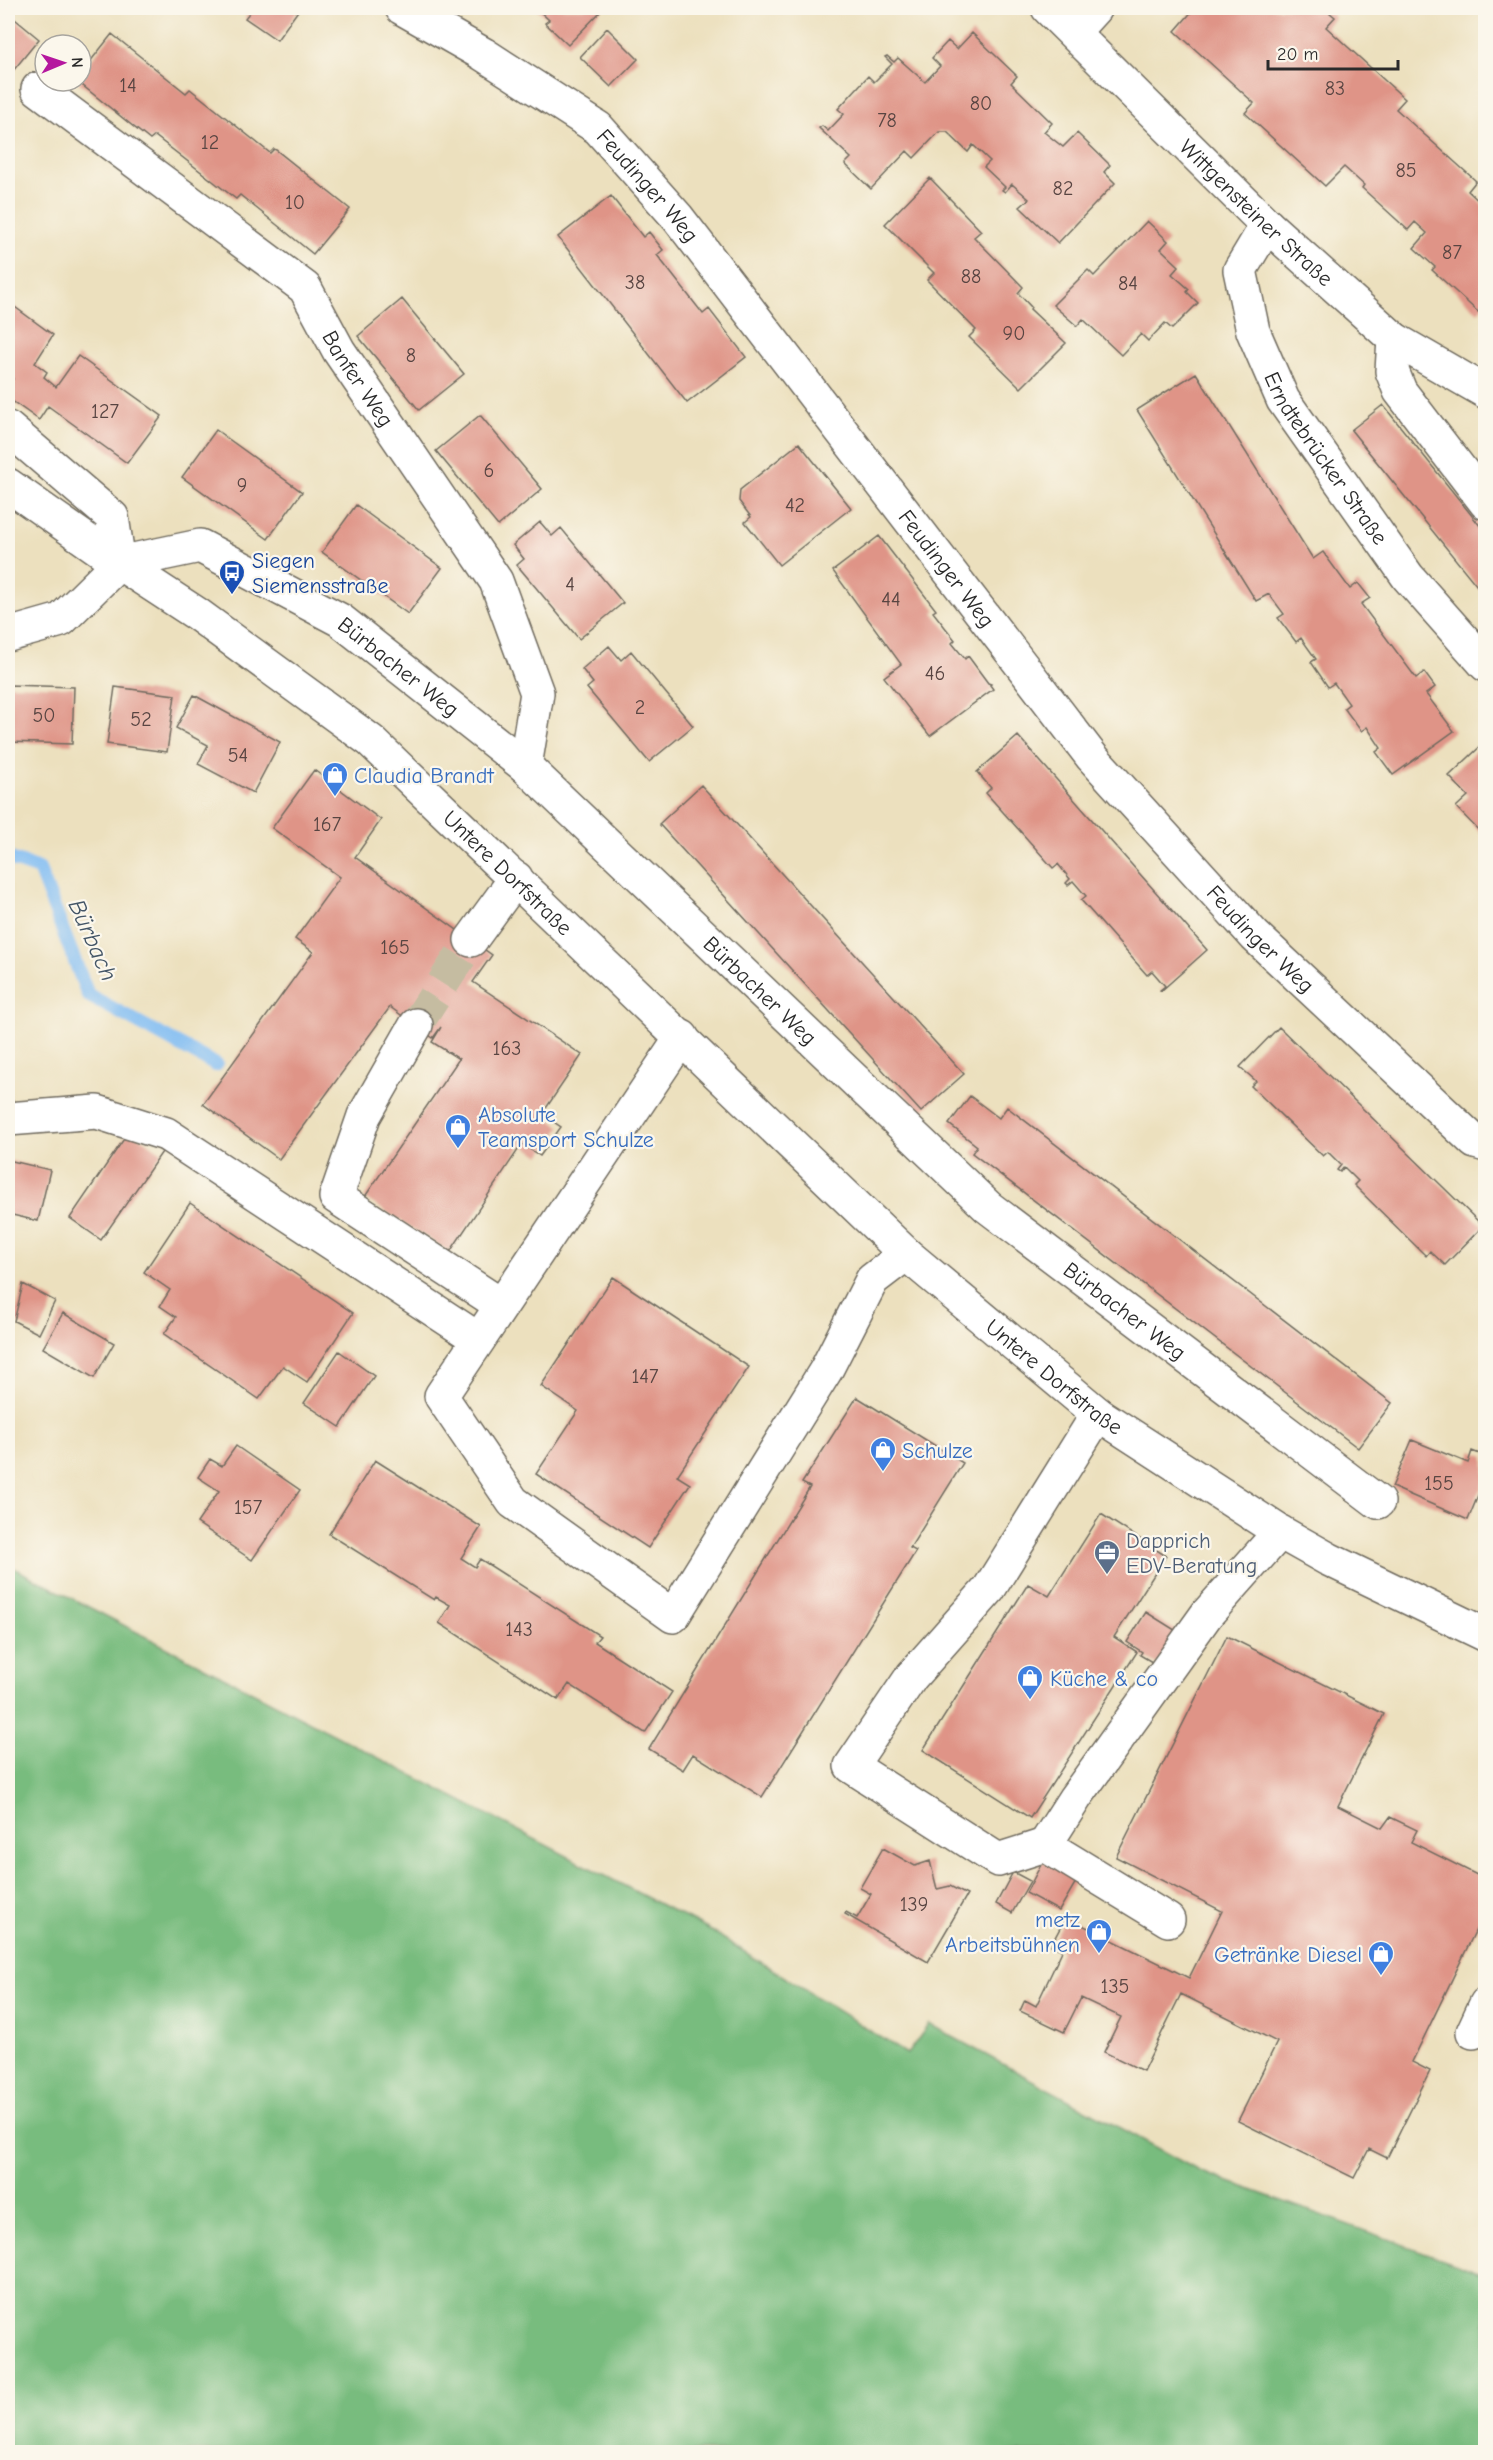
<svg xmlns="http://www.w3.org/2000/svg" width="1493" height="2460" font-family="'Comic Neue',sans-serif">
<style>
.forest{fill:#78bc7e;stroke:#527454;stroke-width:1.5}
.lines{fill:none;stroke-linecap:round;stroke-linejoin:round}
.stream{stroke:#80bcf2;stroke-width:14}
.building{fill:#df9487}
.minor-tunnel{stroke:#c5bca1;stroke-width:33;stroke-dasharray:33 16;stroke-linecap:butt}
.minor-casing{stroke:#6f6a5e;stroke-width:36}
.minor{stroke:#fff;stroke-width:33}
.labels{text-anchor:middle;stroke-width:4.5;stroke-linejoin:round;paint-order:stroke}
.number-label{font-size:20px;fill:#584542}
.street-label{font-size:22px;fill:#2b2b2b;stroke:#fbf7ec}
.transit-label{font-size:22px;fill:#164399;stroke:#fbf7ec;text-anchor:start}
.shop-label{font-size:22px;fill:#366cbe;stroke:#fbf7ec;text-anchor:start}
.service-label{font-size:22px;fill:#4e5e75;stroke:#fbf7ec;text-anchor:start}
.water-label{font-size:24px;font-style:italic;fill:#445667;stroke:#fbf7ec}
</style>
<rect width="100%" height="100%" fill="#fbf7ec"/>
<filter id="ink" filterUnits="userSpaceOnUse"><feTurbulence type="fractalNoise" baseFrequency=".0167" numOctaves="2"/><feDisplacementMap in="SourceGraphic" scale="12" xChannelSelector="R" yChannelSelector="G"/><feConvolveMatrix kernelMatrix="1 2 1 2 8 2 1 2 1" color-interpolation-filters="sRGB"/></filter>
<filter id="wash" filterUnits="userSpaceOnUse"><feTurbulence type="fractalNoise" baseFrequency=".008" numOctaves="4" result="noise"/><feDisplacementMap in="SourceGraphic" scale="24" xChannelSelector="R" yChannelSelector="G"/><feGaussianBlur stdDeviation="1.35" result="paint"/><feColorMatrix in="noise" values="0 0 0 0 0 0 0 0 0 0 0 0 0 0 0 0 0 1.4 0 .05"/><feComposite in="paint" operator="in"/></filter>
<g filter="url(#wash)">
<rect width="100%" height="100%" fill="#ece0be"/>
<path class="forest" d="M8,1565L713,1932L907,2054L929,2024L1199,2171L1485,2274V2452H8Z"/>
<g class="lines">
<path class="stream" d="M8,858L39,869L88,995L216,1065"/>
</g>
<g id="blocks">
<path class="building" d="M253,8H300L277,40L245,18Z
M536,8H604L568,45L545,23L549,20Z
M1195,8H1324L1335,17L1326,27L1405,99L1396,109L1476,181L1468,191L1485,207V304L1478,312L1432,270L1435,267L1414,248L1427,233L1415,222L1408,230L1362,188L1364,185L1344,167L1325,186L1245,113L1254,103L1175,31Z
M10,15L39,39L8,77V18Z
M607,28L638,59L611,87L580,57Z
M972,33L1017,76L1011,83L1052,123L1044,132L1063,147L1077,133L1110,165L1104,172L1115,183L1058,243L1020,207L1029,199L1012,184L1005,192L1002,190L1005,187L984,167L990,161L973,145L968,152L947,132H939L914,158L907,151L871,189L845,164L851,158L819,128L822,126L828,131L844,114L838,109L868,76L874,82L892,64L885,57L887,56L894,62L898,58L925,82L940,66L932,58L948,41L957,49Z
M112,34L186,93L190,89L270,153L274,149L276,150L350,209L313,254L240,195L236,199L155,136L150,140L77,81H81V73Z
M930,178L981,231L974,237L1023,287L1018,293L1031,307L1030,309L1066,343L1021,388L969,337L976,330L927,280L934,273L885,224Z
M611,196L643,237L649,232L663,250L657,255L703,314L709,309L746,357L687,403L558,237Z
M1147,221L1168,241L1161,249L1179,266L1172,274L1189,289L1187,292L1198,303L1172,329L1165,323L1148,341L1141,334L1121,355L1083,319L1077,326L1053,305L1088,270L1094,276Z
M402,299L464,374L419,410L358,336Z
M8,302L53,335L35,363L47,372L44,377L56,387L78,356L162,416L127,463L48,406L39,420L8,398V386L13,379L8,375Z
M1196,373L1313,559L1323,552L1350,589L1358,583L1370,598L1361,604L1416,678L1424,672L1435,687L1426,694L1454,731L1393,775L1376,752L1381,748L1367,727L1361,731L1344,708L1349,704L1334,683L1328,687L1311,662L1316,659L1301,638L1296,642L1278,618L1284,614L1269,594L1256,601L1137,410Z
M1383,405L1485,532V596L1351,430Z
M480,415L542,489L498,526L436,451Z
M216,430L302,492L268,539L182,477Z
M799,443L851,508L779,565L745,522L751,517L739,501L740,490Z
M356,505L442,568L408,614L322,552Z
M540,522L552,536L561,528L623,603L579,639L517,565L524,559L513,545Z
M879,536L936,610L933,612L955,640L952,643L965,659L968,656L988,683L991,684L990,685L993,689L930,736L884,677L901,664L833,571Z
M609,646L621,660L631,651L693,726L649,762L587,688L593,683L582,669Z
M8,685L74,687L72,744L8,742Z
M115,687L175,695L167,752L107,744Z
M194,695L280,742L253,793L198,764L208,745L176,728Z
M1018,736L1207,950L1161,991L1160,990L1165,986L1152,971L1147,975L1081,900L1086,896L1073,881L1068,885L1066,883L1070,879L1058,864L1053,868L986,793L991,788L977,772Z
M1485,742V837L1456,807L1468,796L1449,776Z
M314,770L381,820L355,857L492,955L473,982L582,1055L542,1114L561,1127L540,1156L522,1144L450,1252L364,1198L459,1059L432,1042L441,1027L433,1038L390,1007L279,1159L203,1104L313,952L295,939L340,877L272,828Z
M701,785L964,1074L921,1112L659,824Z
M1279,1027L1483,1226L1445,1265L1430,1251L1426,1256L1354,1185L1358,1181L1344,1167L1340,1172L1337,1170L1341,1165L1328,1152L1323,1156L1251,1086L1256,1081L1240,1067Z
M970,1096L999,1118L1007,1107L1392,1403L1358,1448L972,1153L977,1146L949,1124Z
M130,1130L162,1152L101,1240L70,1218Z
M8,1160L50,1170L38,1221L8,1214Z
M190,1203L353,1313L307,1382L283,1366L259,1399L164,1334L176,1317L160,1306L170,1290L144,1272Z
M613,1277L749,1367L677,1476L690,1484L648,1548L536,1474L578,1411L541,1386Z
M23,1284L55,1301L39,1334L14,1321Z
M63,1313L114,1343L94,1378L43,1348Z
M339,1351L374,1376L340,1427L304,1403Z
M857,1397L963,1463L910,1548L916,1551L762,1797L693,1754L683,1770L649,1749L810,1487L802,1483Z
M1412,1440L1468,1463L1472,1451L1485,1456V1478L1468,1520L1392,1487Z
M236,1446L300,1490L252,1560L197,1523L219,1491L198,1477L210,1459L222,1466Z
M375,1460L481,1527L461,1558L475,1567L480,1559L600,1636L595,1642L672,1692L645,1733L569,1684L558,1700L439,1623L450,1605L436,1597L434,1600L329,1534Z
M1101,1514L1166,1556L1114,1637L1137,1652L1030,1818L923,1750L1028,1584L1049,1596Z
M1146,1612L1178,1632L1157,1665L1140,1655L1142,1652L1127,1642Z
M1227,1636L1384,1714L1338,1806L1382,1828L1390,1817L1417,1830L1411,1842L1485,1879V1911L1412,2062L1430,2071L1387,2158L1369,2149L1354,2178L1238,2121L1277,2042L1181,1994L1143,2071L1104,2052L1121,2017L1081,1998L1064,2032L1020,2011L1025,2000L1036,2006L1061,1953L1062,1950L1051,1945L1066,1917L1189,1978L1222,1911L1116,1857Z
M883,1848L915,1866L930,1861L937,1889L950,1886L967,1895L928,1962L845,1914L846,1912L857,1918L871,1894L860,1888Z
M1043,1861L1077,1880L1059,1911L1026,1893Z
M1013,1872L1030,1881L1012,1913L996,1904Z"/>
</g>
</g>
<g filter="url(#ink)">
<use href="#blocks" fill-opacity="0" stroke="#6f6a5e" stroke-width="1.5"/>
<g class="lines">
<path class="minor-tunnel" d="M416,1025L471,940"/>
<defs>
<g id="minor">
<path id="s1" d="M402,8L483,54L598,128L678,218L1092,757L1255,936L1475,1142L1486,1145"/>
<path id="s2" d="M1048,8L1267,225L1394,339L1486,392"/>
<path d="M1074,31L1095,8"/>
<path id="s3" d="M38,89L305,288L339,351L496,581L537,693L525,766"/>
<path id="s4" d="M1267,225L1240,270L1253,331L1283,400L1408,577L1486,665"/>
<path d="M1394,339L1392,371L1400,391L1486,503"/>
<path d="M8,428L112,517L119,563"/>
<path id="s5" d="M8,485L119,563L197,614L371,741L906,1254L1098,1414L1280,1532L1328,1559L1486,1635"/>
<path id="s6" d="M119,563L200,546L340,620L525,766L988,1207L1378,1502"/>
<path d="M8,635L61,620L119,563"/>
<path d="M471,940L516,878"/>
<path d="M416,1025L364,1116L336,1197L501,1305"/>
<path d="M682,1037L441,1396L513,1502L673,1616L826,1370L872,1280L906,1254"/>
<path d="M8,1119L97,1112L166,1134L478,1339"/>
<path d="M1098,1414L989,1589L912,1676L851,1766L998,1860L1045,1845L1168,1920"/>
<path d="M1045,1845L1075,1798L1207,1614L1280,1532"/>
<path d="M1473,2032L1486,2004"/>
</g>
</defs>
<use href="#minor" class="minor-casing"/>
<use href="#minor" class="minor"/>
</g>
</g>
<defs>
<symbol id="bus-pin" viewBox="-11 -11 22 30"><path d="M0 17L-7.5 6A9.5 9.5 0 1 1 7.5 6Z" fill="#1a4fb4" stroke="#fbf7ec"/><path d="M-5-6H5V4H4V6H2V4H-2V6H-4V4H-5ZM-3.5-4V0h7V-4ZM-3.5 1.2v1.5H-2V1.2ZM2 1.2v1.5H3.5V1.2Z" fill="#fff"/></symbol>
<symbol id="shop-pin" viewBox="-11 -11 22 30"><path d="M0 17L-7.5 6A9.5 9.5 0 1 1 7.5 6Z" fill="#3f7fe0" stroke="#fbf7ec"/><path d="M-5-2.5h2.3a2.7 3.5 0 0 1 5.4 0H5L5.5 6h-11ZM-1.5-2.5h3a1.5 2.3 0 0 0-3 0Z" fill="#fff"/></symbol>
<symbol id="office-pin" viewBox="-11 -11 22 30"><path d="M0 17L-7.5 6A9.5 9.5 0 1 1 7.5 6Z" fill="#5c6f8a" stroke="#fbf7ec"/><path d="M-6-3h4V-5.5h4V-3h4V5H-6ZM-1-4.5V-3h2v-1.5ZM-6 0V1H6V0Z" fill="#fff"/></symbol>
</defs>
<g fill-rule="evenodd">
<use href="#bus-pin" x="217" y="558" width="30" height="40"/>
<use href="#shop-pin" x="320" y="760" width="30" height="40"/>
<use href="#shop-pin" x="443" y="1112" width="30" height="40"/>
<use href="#shop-pin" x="868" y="1435" width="30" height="40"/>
<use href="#office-pin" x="1092" y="1538" width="30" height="40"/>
<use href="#shop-pin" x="1015" y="1663" width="30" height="40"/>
<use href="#shop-pin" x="1084" y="1917" width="30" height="40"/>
<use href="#shop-pin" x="1366" y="1939" width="30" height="40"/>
</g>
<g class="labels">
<g class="number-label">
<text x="128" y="92">14</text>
<text x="1335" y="95">83</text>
<text x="981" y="110">80</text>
<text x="887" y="127">78</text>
<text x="210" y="149">12</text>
<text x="1406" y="177">85</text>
<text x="1063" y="195">82</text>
<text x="295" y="209">10</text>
<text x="1452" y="259">87</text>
<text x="971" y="283">88</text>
<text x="635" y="289">38</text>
<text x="1128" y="290">84</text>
<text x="1014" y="340">90</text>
<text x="411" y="362">8</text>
<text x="105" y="418">127</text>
<text x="489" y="477">6</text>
<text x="242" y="492">9</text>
<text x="795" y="512">42</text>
<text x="570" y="591">4</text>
<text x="891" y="606">44</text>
<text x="935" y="680">46</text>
<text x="640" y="714">2</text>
<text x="44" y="722">50</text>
<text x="141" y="726">52</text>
<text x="238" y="762">54</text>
<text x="327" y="831">167</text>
<text x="395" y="954">165</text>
<text x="507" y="1055">163</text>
<text x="645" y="1383">147</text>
<text x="1439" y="1490">155</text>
<text x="248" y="1514">157</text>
<text x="519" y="1636">143</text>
<text x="914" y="1911">139</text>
<text x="1115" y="1993">135</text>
</g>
<g class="street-label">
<text dy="8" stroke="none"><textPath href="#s1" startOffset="306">Feudinger Weg</textPath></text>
<text dy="8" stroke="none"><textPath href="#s2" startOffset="292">Wittgensteiner Straße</textPath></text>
<text dy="8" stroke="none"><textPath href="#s3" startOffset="438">Banfer Weg</textPath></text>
<text dy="8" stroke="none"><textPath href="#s4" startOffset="262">Erndtebrücker Straße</textPath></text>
<text dy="8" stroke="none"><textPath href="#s1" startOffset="792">Feudinger Weg</textPath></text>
<text dy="8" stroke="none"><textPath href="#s6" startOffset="316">Bürbacher Weg</textPath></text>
<text dy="8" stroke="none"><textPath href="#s5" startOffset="634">Untere Dorfstraße</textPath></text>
<text dy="8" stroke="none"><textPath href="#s1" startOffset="1278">Feudinger Weg</textPath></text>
<text dy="8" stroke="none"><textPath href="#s6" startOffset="802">Bürbacher Weg</textPath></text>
<text dy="8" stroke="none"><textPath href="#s6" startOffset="1288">Bürbacher Weg</textPath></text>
<text dy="8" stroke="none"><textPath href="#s5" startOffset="1378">Untere Dorfstraße</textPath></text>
</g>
<g class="transit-label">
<text x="252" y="568">Siegen<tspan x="252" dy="25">Siemensstraße</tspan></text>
</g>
<g class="shop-label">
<text x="354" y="783">Claudia Brandt</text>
<text x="478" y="1122">Absolute<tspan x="478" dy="25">Teamsport Schulze</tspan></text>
<text x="902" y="1458">Schulze</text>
<text x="1050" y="1686">Küche &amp; co</text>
<text x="1080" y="1927" text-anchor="end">metz<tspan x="1080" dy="25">Arbeitsbühnen</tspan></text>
<text x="1362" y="1962" text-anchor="end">Getränke Diesel</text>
</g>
<g class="service-label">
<text x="1126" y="1548">Dapprich<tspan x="1126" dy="25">EDV-Beratung</tspan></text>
</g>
<g class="water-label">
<text transform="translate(93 940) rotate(66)" y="8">Bürbach</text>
</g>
</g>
<rect width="1493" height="2460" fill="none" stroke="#fbf7ec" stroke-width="30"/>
<g transform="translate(63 63) rotate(88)"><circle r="28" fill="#fbf7ec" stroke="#a8a59f" stroke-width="1.5"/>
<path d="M0-4.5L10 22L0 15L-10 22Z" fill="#b5179e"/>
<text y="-9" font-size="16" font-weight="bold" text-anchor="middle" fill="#2b2b2b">N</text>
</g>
<path d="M1268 60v9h130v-9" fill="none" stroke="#2b2b2b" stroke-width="3"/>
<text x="1277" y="60" font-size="18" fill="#2b2b2b" stroke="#fbf7ec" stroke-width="4.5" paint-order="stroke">20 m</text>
</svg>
